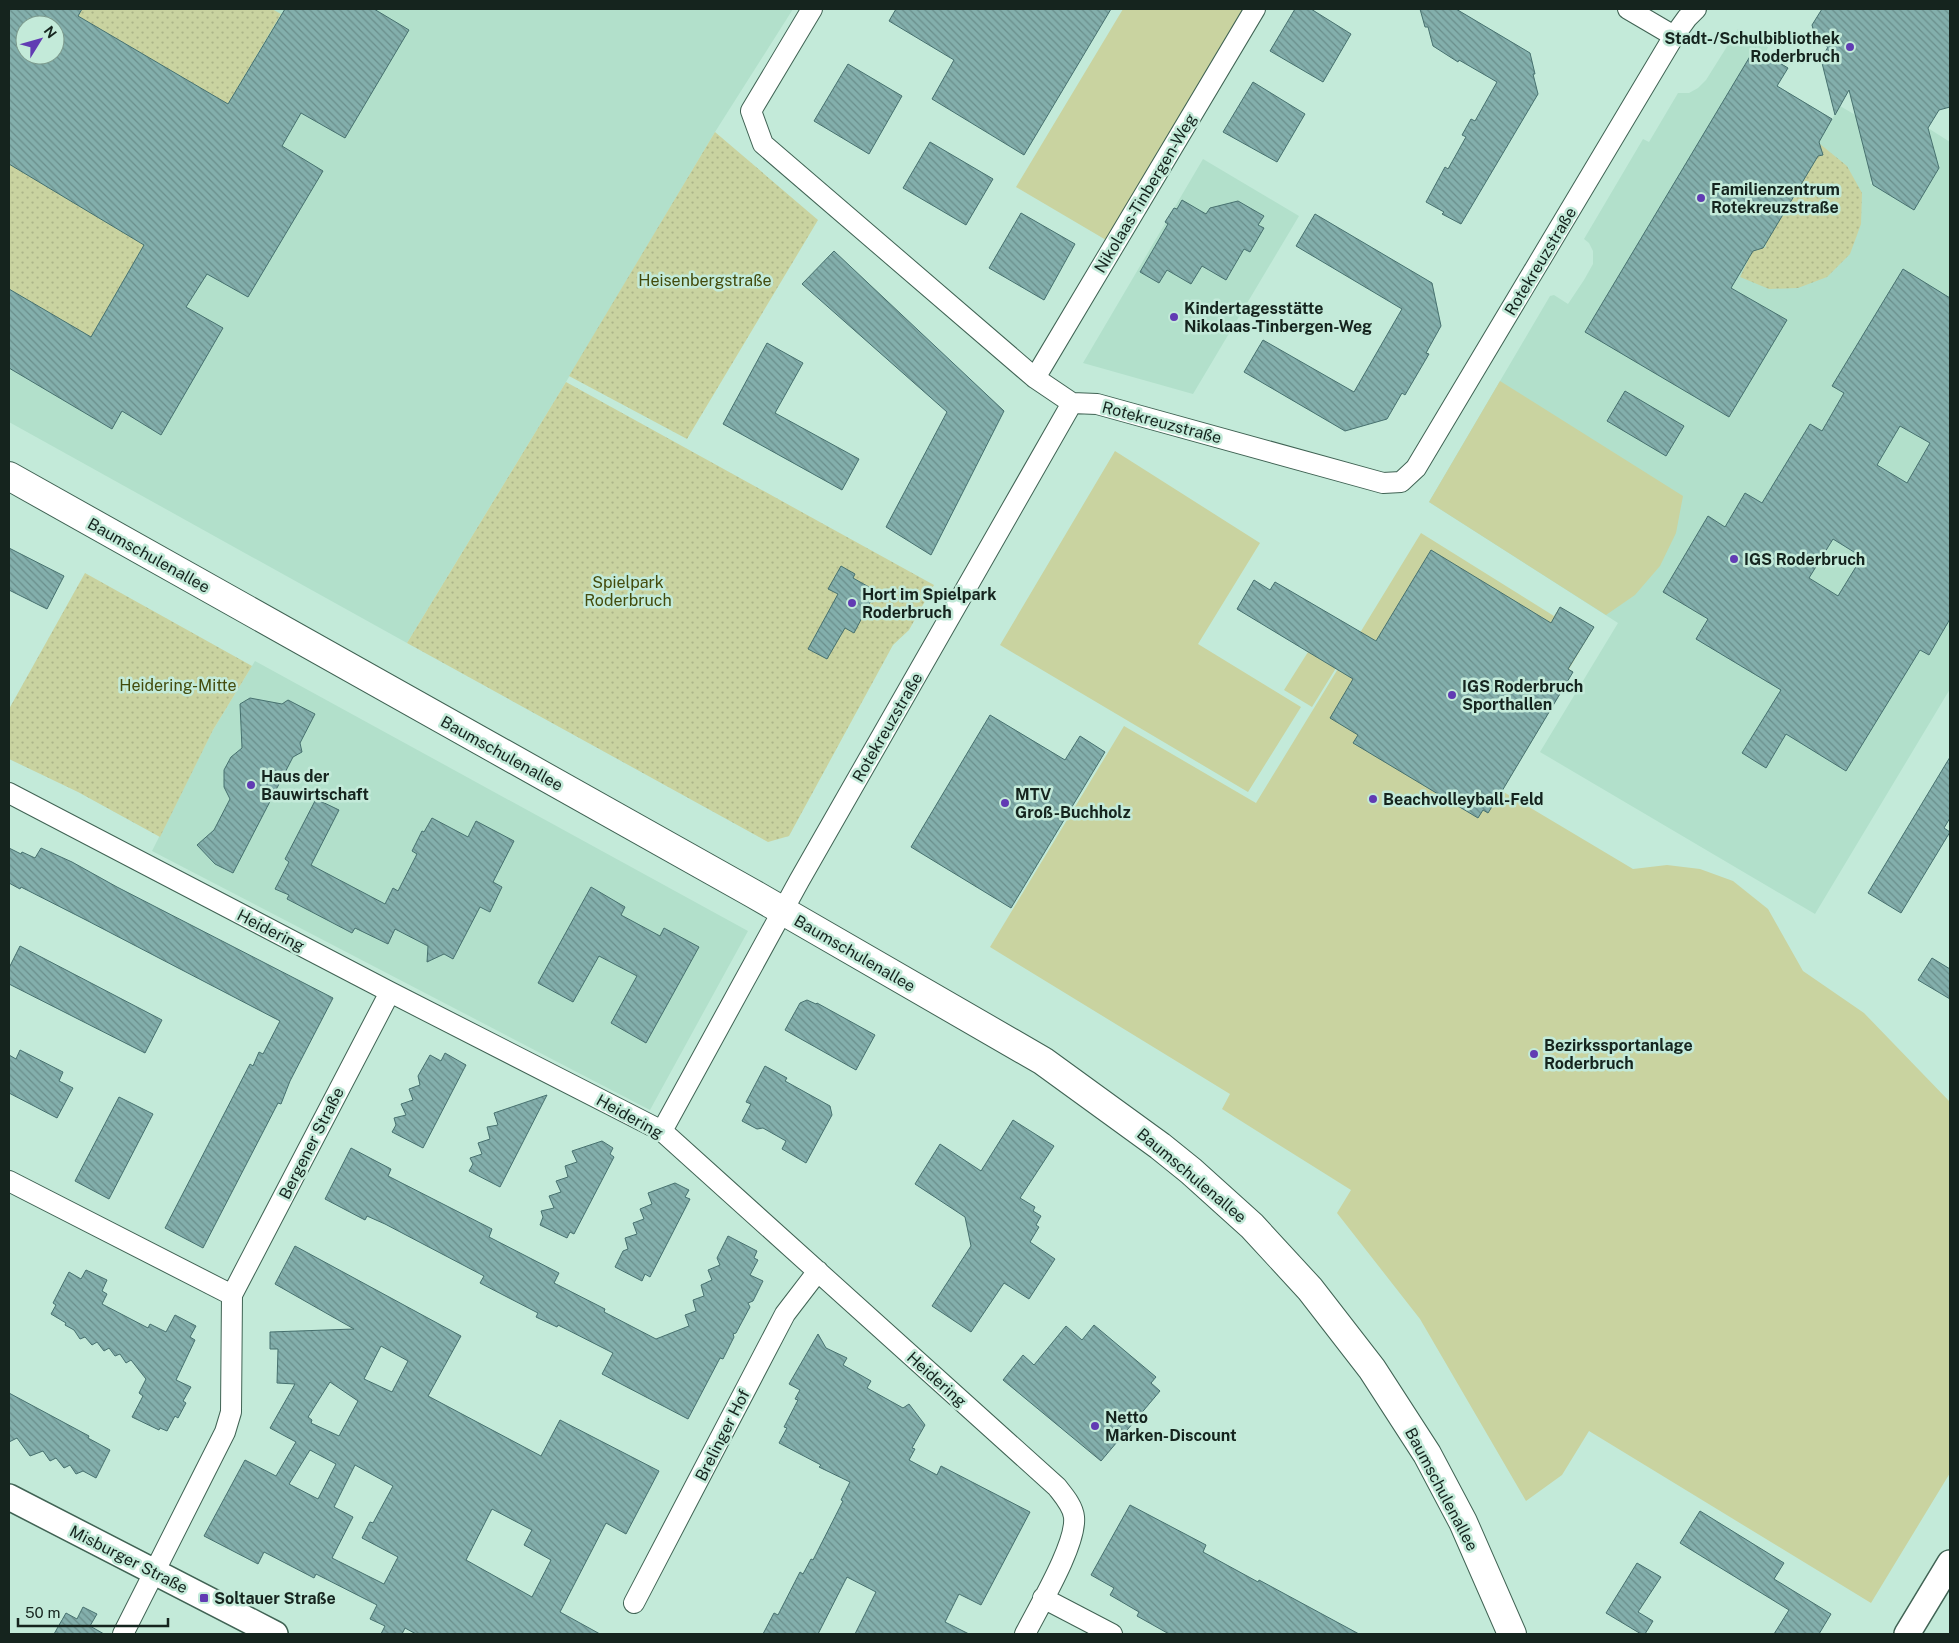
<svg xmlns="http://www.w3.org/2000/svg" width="1959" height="1643" font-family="'Public Sans',sans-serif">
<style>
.built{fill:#b2e0cb;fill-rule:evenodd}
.green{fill:#c9d3a0}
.park{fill:url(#park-dots)}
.building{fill:url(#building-back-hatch);stroke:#47716f;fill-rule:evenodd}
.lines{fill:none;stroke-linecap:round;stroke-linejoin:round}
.minor-casing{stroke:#406354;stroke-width:22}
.tertiary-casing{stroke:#406354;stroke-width:28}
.secondary-casing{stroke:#406354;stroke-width:30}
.minor{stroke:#fff;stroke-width:20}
.tertiary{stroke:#fff;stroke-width:25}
.secondary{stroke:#fff;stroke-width:28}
.poi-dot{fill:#613bb3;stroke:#c3ead9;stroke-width:2}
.labels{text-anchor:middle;stroke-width:5;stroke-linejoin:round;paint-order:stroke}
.poi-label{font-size:16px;font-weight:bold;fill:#15241e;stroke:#c3ead9;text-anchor:start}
.street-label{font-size:16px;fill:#15241e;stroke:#c3ead9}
.park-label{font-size:16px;fill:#434b0c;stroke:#c3ead9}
</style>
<defs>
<pattern id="park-dots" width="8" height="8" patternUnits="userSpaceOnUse" patternTransform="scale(1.25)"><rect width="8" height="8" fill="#c9d3a0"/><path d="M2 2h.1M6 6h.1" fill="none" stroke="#acb589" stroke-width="1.8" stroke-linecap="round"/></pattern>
<pattern id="building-back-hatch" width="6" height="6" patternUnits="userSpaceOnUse" patternTransform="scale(1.25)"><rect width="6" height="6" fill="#83afac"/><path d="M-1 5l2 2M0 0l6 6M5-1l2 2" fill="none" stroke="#6a8e8b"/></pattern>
</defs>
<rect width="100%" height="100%" fill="#c3ead9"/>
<path class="built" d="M9,9H793L715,132L566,382L407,643L9,422ZM25,25H55V55H25Z
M1738,29L1768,47L1765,54L1788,68L1777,86L1832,119L1840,106L1864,120L1859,129L1870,174L1874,176L1870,183L1914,210L1940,165L1934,161L1936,157L1928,128L1950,142V689L1815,914L1540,752L1618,623L1429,502L1550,296L1554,295L1568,304L1584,280L1593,264V251L1589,243L1584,239L1643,139L1649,142L1678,93H1689L1698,88L1706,80Z
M1203,159L1299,216L1193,394L1083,363Z
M255,661L748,931L650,1110L152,851L213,730Z"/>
<path class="green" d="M1123,9H1244L1106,240L1016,187Z
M1500,381L1683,496L1676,533L1660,566L1635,595L1606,615L1429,502Z
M1115,451L1260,543L1198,644L1301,707L1248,792L1000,645Z
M1421,533L1554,616L1560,607L1594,627L1569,669L1573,672L1502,791L1633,869L1667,865L1700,869L1733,881L1768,909L1803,971L1864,1013L1950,1102V1473L1871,1603L1589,1431L1562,1475L1526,1501L1420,1319L1337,1213L1351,1190L1222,1109L1230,1094L990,947L1124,726L1256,803Z
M1308,652L1336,668L1312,707L1284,690Z"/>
<path class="park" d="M82,9H272L281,14L228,104L78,16Z
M715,132L818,220L687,439L569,376Z
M1820,144L1847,166L1862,193L1861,224L1850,254L1827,277L1798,288L1769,289L1740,277L1753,250L1766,247L1764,236L1774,230L1809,170Z
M9,164L144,245L91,337L9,289Z
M566,382L934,585L909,630L893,645L789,836L768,842L407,643Z
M85,573L252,666L213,730L160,837L78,792L9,759V709Z"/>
<path class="building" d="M9,9H82L78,16L228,104L285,9H374L409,30L345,138L301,113L282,146L323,171L248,297L207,274L186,307L223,328L161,435L122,411L112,429L9,368V289L91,337L144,245L9,164ZM25,25H55V55H25Z
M896,9H1111L1024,155L932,99L954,60L889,21Z
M1295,9H1311L1351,34L1323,82L1270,51Z
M1420,9H1456L1530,53L1535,74H1533L1538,94L1461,224L1442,214L1444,212L1426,202L1445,167L1448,169L1466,137L1462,135L1471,119L1475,121L1497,82L1459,60L1458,62L1433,46L1428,27H1425Z
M1822,9H1950V107L1939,110L1928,128L1939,168L1914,210L1873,185L1849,90L1835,115L1821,59L1828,47L1816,40L1812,25Z
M1755,48L1788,68L1777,86L1832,119L1819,142L1823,155L1818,156L1763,248L1753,251L1731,288L1787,320L1729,417L1585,332Z
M848,64L902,96L869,154L814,121Z
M1253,82L1305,114L1277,162L1223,132Z
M930,142L993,179L966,225L903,188Z
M1182,200L1206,214L1210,208L1238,201L1264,216L1258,225L1264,228L1250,252L1244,249L1226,280L1202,266L1191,284L1167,270L1159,283L1140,272L1168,224L1165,222L1174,208L1177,209Z
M1021,213L1075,244L1044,300L989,268Z
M1315,214L1432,283L1441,326L1426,353L1429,354L1405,395L1402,393L1387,419L1345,431L1244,372L1263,340L1354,392L1402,309L1296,246Z
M834,251L1004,411L931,555L886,527L947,412L802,284Z
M1903,269L1950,298V619L1929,655L1920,650L1846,771L1786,734L1766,768L1742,753L1781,690L1696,639L1708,619L1663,592L1708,516L1725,527L1745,493L1762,503L1810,424L1822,431L1844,393L1832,386ZM1900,426L1930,443L1907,483L1877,465ZM1833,539L1862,557L1838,596L1809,578Z
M767,343L803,363L775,413L859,459L842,490L723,424Z
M1625,391L1684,426L1666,456L1607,421Z
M9,548L64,576L47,609L9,590Z
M1431,550L1551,623L1560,607L1594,627L1568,669L1573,672L1502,791L1488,813L1483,810L1478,818L1353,743L1358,735L1330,718L1353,679L1237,609L1254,580L1270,590L1275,582L1376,641Z
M841,566L855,574L853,578L876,591L854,633L845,628L827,659L808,649L838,594L828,589Z
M250,698L282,704L288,700L315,714L300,743L302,752L293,757L233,873L215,864L197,845L214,830L230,799L224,787V770L231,757L242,748L240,704Z
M990,715L1065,760L1080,736L1105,752L1011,908L911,847Z
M1950,757V818L1944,828L1950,832L1901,913L1868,893Z
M316,799L339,810L311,865L385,904L393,888L398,891L417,854L412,851L422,831L424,832L432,818L468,837L476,821L514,841L493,882L502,887L490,912L480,907L453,959L444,954L427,962L428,946L395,929L388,944L355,928L352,933L287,899L289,895L275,889L289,862L285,859Z
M9,848L21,854L22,852L35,858L41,848L72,862L117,887L333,998L290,1081L281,1104L278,1103L203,1248L165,1228L250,1064L253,1066L259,1052L263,1054L280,1021L86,920L21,887L20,889L9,883Z
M591,887L625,907L621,915L660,936L664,928L699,947L646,1043L611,1023L637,976L599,956L573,1002L538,983Z
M20,946L162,1020L145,1053L9,984V968Z
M1932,958L1950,969V999L1918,980Z
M807,1000L816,1004L817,1003L875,1035L856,1070L785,1030L800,1003Z
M20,1050L63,1072L59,1081L73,1088L57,1118L9,1093V1055L16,1059Z
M445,1053L466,1065L423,1148L392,1132L396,1125L394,1118L406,1115L401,1104L413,1100L409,1089L420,1085L418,1076L430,1055L441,1061Z
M765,1066L787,1078L785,1081L830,1106L832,1115L806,1163L782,1149L786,1141L763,1128L757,1129L742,1121L751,1104L746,1102Z
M547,1095L500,1187L469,1171L473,1164L470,1158L482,1154L478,1143L490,1139L487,1127L498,1125L494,1113Z
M119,1097L153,1114L109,1199L75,1181Z
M1013,1120L1054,1146L1020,1198L1035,1207L1033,1211L1041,1216L1036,1225L1039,1227L1030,1242L1055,1259L1029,1299L1004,1283L971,1332L932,1306L971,1246L965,1217L915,1184L940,1144L981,1171Z
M602,1141L613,1148L610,1154L614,1157L574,1234L570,1232L567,1238L540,1225L543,1217L541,1211L554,1208L549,1196L561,1192L556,1181L568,1177L565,1166L577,1162L572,1151Z
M351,1148L391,1169L388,1176L492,1229L489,1237L559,1273L554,1283L605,1309L604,1312L656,1339L689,1326L685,1315L696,1311L693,1300L704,1296L701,1285L712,1280L708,1270L720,1265L717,1258L728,1236L757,1251L754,1258L758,1260L750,1275L763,1281L753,1301L748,1303L750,1307L736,1333L733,1334L734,1337L723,1359L720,1358L688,1419L602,1374L613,1353L558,1325L557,1327L536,1317L538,1313L480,1283L484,1276L385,1224L367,1216L365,1220L325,1199Z
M675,1183L689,1190L685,1197L690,1199L650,1277L645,1274L642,1281L615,1267L623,1251L628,1249L625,1238L637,1234L633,1223L644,1219L640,1209L652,1204L648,1193Z
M295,1246L461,1336L428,1396L541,1456L560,1420L659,1471L626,1534L606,1523L560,1612L600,1634H416L405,1628L402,1634H381L385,1626L370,1619L377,1605L316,1574L314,1578L264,1552L258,1564L204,1536L245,1460L276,1476L296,1442L270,1428L295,1384L277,1383L278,1349H270V1332L354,1329L275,1284ZM381,1346L408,1361L392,1392L364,1379ZM330,1382L358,1401L339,1436L311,1423L312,1420L308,1417ZM310,1450L336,1464L318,1499L289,1484ZM355,1465L393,1486L373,1523L370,1522L362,1538L398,1557L384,1584L332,1558L353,1517L334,1507ZM492,1509L532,1530L524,1545L551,1560L532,1597L466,1560Z
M86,1270L107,1280L102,1291L107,1294L102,1304L148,1328L150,1324L166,1332L175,1315L196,1326L190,1337L195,1340L176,1380L191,1387L183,1401L186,1403L178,1418L175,1416L167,1431L160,1428L159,1430L132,1417L143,1396L139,1393L146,1379L131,1360L126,1363L120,1354L115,1356L109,1348L104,1351L97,1342L92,1345L85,1337L80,1339L74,1330L65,1325L66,1323L51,1314L56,1305L53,1303L69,1272L81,1279Z
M1094,1325L1156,1377L1151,1383L1160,1391L1101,1461L1003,1380L1023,1355L1034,1365L1066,1326L1082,1340Z
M818,1334L826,1348L847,1358L843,1365L871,1381L867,1388L903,1408L909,1404L925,1425L912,1448L915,1449L909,1460L937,1475L941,1466L1030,1512L981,1605L959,1594L945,1622L969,1634H855L876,1592L847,1577L818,1634H763L774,1613L778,1615L800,1572L803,1574L811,1559L813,1560L843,1501L841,1500L850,1482L819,1467L821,1465L779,1443L787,1428L784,1427L798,1400L795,1399L800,1390L789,1384Z
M9,1393L89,1436L88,1438L110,1450L96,1478L83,1471L76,1474L70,1465L64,1468L56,1458L50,1461L43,1451L30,1456L17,1438L9,1442Z
M1130,1505L1206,1545L1203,1552L1258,1582L1259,1580L1359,1634H1169L1137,1616L1139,1612L1110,1595L1114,1588L1091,1575Z
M1700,1511L1784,1563L1774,1579L1831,1614L1819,1634H1774L1789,1610L1680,1543Z
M1637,1563L1661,1577L1638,1612L1653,1621L1645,1634H1641L1606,1613Z
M83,1607L97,1614L90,1626L104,1634H54L66,1613L77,1619Z"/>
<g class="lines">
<defs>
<path id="minor" d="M812,9L751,111L763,144L1035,378L1072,403
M1628,9L1674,36
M1035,378L1255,9
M9,793L390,992L662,1131L1057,1487C1064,1496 1073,1506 1074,1517C1077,1544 1038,1608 1025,1634
M662,1131L799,881L1072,403L1097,404L1383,483L1401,482L1416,468L1674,36L1687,18L1696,9
M9,1181L232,1295
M1043,1598L1112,1634
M634,1603L785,1314L818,1271
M123,1634L225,1432L231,1412L232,1295L390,992"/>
<path id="tertiary" d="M9,1497L275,1634
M1907,1634L1950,1563"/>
<path id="secondary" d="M9,476L752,893L1043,1061L1160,1146L1191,1171L1252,1226L1310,1289L1372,1369L1427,1454L1463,1522L1512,1634"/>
</defs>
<use href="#minor" class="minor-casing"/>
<use href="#tertiary" class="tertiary-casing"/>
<use href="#secondary" class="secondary-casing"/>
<use href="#minor" class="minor"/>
<use href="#tertiary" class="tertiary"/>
<use href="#secondary" class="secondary"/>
</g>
<g class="poi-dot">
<circle cx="1850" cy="47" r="5"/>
<circle cx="1701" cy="198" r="5"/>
<circle cx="1174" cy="317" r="5"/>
<circle cx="1734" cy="559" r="5"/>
<circle cx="852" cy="603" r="5"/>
<circle cx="1452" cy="695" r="5"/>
<circle cx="251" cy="785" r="5"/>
<circle cx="1373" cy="799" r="5"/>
<circle cx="1005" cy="803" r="5"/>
<circle cx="1534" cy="1054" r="5"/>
<circle cx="1095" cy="1426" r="5"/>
<rect x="199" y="1593" width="10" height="10" rx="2.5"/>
</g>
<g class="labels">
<g class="poi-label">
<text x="1840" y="44" text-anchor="end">Stadt-/Schulbibliothek<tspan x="1840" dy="18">Roderbruch</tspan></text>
<text x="1711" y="195">Familienzentrum<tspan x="1711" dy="18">Rotekreuzstraße</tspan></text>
<text x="1184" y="314">Kindertagesstätte<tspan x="1184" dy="18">Nikolaas-Tinbergen-Weg</tspan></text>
<text x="1744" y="565">IGS Roderbruch</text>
<text x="862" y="600">Hort im Spielpark<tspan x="862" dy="18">Roderbruch</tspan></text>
<text x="1462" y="692">IGS Roderbruch<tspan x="1462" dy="18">Sporthallen</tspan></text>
<text x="261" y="782">Haus der<tspan x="261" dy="18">Bauwirtschaft</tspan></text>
<text x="1015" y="800">MTV<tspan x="1015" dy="18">Groß-Buchholz</tspan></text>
<text x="1383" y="805">Beachvolleyball-Feld</text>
<text x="1544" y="1051">Bezirkssportanlage<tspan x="1544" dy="18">Roderbruch</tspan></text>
<text x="1105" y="1423">Netto<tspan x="1105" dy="18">Marken-Discount</tspan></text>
<text x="214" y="1604">Soltauer Straße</text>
</g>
<g class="street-label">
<text transform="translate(1145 193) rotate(-59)" y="6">Nikolaas-Tinbergen-Weg</text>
<text transform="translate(1540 261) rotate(-59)" y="6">Rotekreuzstraße</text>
<text transform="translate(1162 422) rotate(15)" y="6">Rotekreuzstraße</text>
<text transform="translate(149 555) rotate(29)" y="6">Baumschulenallee</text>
<text transform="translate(887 727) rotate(-60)" y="6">Rotekreuzstraße</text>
<text transform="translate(502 753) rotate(29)" y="6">Baumschulenallee</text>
<text transform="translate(271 930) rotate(27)" y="6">Heidering</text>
<text transform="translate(855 953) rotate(30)" y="6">Baumschulenallee</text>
<text transform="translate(630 1116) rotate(29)" y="6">Heidering</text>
<text transform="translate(311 1143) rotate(-63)" y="6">Bergener Straße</text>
<text transform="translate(1192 1175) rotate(40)" y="6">Baumschulenallee</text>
<text transform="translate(937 1379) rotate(42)" y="6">Heidering</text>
<text transform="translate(722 1435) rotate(-63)" y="6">Brelinger Hof</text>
<text transform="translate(1442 1489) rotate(62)" y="6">Baumschulenallee</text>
<text transform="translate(129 1559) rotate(27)" y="6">Misburger Straße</text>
</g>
<g class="park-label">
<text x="705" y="286">Heisenbergstraße</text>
<text x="628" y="588">Spielpark<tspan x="628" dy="18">Roderbruch</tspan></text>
<text x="178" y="691">Heidering-Mitte</text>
</g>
</g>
<rect width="1959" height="1643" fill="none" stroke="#15241e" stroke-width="20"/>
<g transform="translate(40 40) rotate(53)"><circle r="24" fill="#c3ead9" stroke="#7d9b8e"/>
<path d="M0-4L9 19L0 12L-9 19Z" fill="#613bb3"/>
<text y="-8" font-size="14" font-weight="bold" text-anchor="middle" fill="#15241e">N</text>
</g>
<path d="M18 1618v8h150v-8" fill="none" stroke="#15241e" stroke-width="2.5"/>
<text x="25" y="1618" font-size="15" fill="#15241e" stroke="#c3ead9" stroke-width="4" paint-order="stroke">50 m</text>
</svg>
